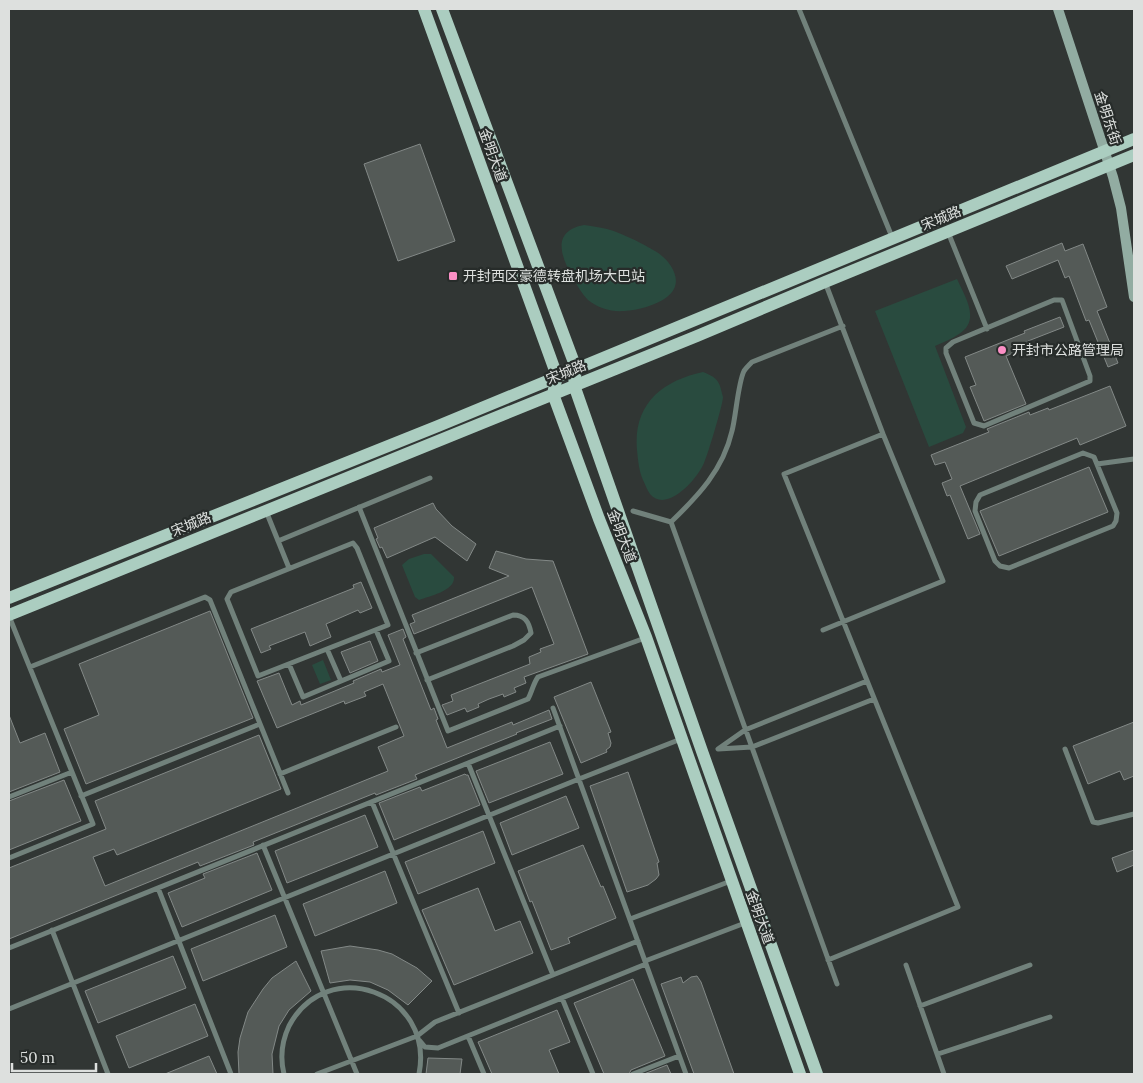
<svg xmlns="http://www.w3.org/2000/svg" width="1143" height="1083" font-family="Lora,'Noto Sans SC',serif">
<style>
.green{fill:#294b3f}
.building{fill:#545a57;stroke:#838987}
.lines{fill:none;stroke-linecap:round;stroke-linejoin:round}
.lane{stroke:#71817b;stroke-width:5}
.secondary{stroke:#92aca2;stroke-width:10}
.primary{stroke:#abcdc0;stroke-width:12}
.poi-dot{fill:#fb8fc5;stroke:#272c2a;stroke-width:2}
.labels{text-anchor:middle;stroke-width:4.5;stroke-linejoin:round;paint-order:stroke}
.street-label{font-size:14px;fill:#dde0de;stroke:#272c2a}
.poi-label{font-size:14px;fill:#dde0de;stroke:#272c2a;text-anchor:start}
</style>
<rect width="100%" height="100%" fill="#313634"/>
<path class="green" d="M584,225C591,226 599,227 607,229C619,232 644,244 655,251C671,260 686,283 667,297C655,306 638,310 624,311C611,312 598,308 588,300C582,294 577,285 573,278C561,257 551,231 584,225Z
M957,279C965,297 981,320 959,334C952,339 943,342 935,346L966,427L963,433L929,447L875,311Z
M703,372C710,375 717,377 720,386C721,389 722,394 723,397C723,404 708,454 704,463C698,478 667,514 650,494C647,490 645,484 643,480C639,471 638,460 637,450C633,405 661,381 703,372Z
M424,554H431L454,577C455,591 430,596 419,600L415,597L402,565L409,559Z
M323,660L331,680L320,684L312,665Z"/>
<path class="building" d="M420,144L455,241L398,261L364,164Z
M1062,243L1065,251L1083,244L1107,307L1097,311L1118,363L1108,367L1089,320L1086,321L1069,276L1065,278L1058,260L1012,279L1006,266Z
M1060,317L1064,327L1028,341L1030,346L1006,356L1026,404L984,421L970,387L976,385L965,357L1025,333L1024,331Z
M1110,386L1126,426L1080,445L1077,438L960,486L980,534L968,539L950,495L947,496L942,483L952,479L945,462L935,465L931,455L989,432L987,429L1029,412L1030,415L1048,408L1049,410Z
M1089,467L1108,512L999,556L980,511Z
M433,503L436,509L452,526L476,544L467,561L435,537L387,558L382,547L380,548L376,539L378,538L374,528Z
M496,551L526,559L553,561L588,654L524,677L526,683L514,688L516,692L504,697L503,694L489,699L478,704L479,707L467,712L465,708L447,715L442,705L453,701L451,695L530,664L529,657L541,652L540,649L554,644L532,587L414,634L410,624L415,622L412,615L509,576L489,568Z
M361,582L372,608L360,613L358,610L326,624L331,637L310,646L305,632L269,646L271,649L261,653L251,629L354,588L353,585Z
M210,611L253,718L86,784L64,729L99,715L79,664Z
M403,629L406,637L403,639L431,710L434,708L438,719L436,720L447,748L512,722L513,725L549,710L552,719L516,733L517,734L415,775L417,779L376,795L375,793L253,842L254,845L200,866L198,862L9,939V868L106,829L95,801L259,735L281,789L117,855L114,849L93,857L105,886L388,771L378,747L404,736L383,684L364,692L366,696L345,704L344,701L277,728L257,681L279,673L292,705L300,701L301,705L354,683L353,681L381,669L382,672L400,665L388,635Z
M370,641L378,661L350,673L341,652Z
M591,682L611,732L608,733L611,743L610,747L606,750L607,752L581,763L554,697Z
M9,715L20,743L45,733L60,772L9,792Z
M1134,722V776L1124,780L1120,771L1088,784L1073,746Z
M550,742L563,774L489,803L476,771Z
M628,772L659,862L657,863L659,875L656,879L648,885L627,892L590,786Z
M465,774L466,775H468L480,805L394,840L379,803L420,787L422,791Z
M64,780L81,821L9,850V801Z
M566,796L579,828L512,855L500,823Z
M365,815L378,847L287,883L275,851Z
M483,831L495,863L418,894L405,862Z
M583,845L601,887L603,886L616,918L568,938L570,943L551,950L532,901L530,902L518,871Z
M1134,850V865L1117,872L1112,858Z
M257,853L272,890L182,927L168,893L205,878L203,874Z
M385,871L397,903L315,936L303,904Z
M478,888L495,931L520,921L533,953L454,985L422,910Z
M275,915L287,947L203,981L191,949Z
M350,946L378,950L392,954L417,968L432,981L408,1005L388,990L370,982L350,980L330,983L321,951Z
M173,956L186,988L98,1023L85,991Z
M296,961L311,991L289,1010L279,1026L272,1054L273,1074H239L238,1052L240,1038L248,1012L263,989L272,978Z
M697,976L701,982L734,1074H694L661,984L681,977L683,983L691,977Z
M633,979L665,1056L631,1070L629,1074H604L574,1003Z
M195,1004L208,1036L129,1068L116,1036Z
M557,1010L570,1042L549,1050L559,1074H492L478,1042Z
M209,1056L217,1074H165Z
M428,1058L462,1059L460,1074H426Z
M667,1065L671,1074H644Z"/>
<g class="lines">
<path class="lane" d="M799,9L892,237
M948,232L987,329
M1054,300H1062L1090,376V381L984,426L974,423L946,353V348L953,342Z
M1083,453L1094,457L1117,513L1116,521L1113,526L1009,568L1000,566L995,561L975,511L976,502L980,495Z
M1097,464L1134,459
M359,507L448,731L528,699C532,692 533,684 538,677L645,638
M266,511L289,568
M633,511L671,522
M278,541L430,478
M353,543L357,548L388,625L258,676L227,599L231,592Z
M823,630L943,581L883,434L825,282
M327,649L341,681
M416,653L513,615C525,615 529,622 531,633L524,640L513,646L427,680
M289,664L303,697L389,661L376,630
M30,667L205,597L210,600L288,793
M867,681L745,730L718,749L752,747L874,699
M553,708L686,1074
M1065,749L1093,822L1098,823L1134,814
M468,763L553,975
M280,774L396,727
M81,796L260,724
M9,797L72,772
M372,802L459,1013
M263,845L357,1074
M9,858L93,824L9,616
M158,888L231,1074
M630,919L731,881
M52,930L108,1074
M9,948L560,726
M828,960L958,907L784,474L883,434
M645,961L745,923
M906,965L944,1074
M837,984L671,522C698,496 723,470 732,431C736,416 738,383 744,371C746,368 749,365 752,362L843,326
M562,998L593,1074
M920,1006L1030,965
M9,1009L579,779L681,739
M468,1036L484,1074
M420,1041L425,1047L438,1048L646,964
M938,1054L1050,1017
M284,1074C280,1058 282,1041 289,1026C327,954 435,992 419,1074
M317,1074L417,1036L435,1022L638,941
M633,1074L679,1056"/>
<path class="secondary" d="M1058,9L1113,177L1121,208L1134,297"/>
<path class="primary" d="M424,9L557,376L553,394L599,519L646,637L800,1074
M442,9L576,368L574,385L703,754L817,1074
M9,598L438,426L1134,139
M9,615L697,336L825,282L1134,155"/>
</g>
<g class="poi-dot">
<rect x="448" y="271" width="10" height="10" rx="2.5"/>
<circle cx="1002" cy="350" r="5"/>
</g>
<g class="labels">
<g class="street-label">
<text transform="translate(1108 118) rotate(72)" y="5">金明东街</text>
<text transform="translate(493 155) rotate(70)" y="5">金明大道</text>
<text transform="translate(941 218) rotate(-22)" y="5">宋城路</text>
<text transform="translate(566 372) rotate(-22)" y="5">宋城路</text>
<text transform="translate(191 524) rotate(-22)" y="5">宋城路</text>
<text transform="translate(622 536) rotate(69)" y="5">金明大道</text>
<text transform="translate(760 917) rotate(70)" y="5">金明大道</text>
</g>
<g class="poi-label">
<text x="463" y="281">开封西区豪德转盘机场大巴站</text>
<text x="1012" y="355">开封市公路管理局</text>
</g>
</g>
<rect width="1143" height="1083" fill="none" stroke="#dde0de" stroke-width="20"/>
<path d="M12 1063v8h84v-8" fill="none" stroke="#dde0de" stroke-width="2.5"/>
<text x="20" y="1063" font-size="15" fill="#dde0de" stroke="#272c2a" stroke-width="4" paint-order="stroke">50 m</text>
</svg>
